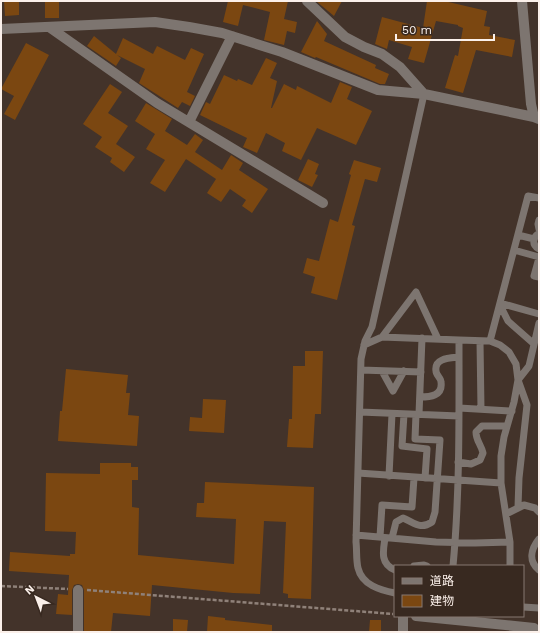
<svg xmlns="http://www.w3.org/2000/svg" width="540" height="633" font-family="'Work Sans','Noto Sans JP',sans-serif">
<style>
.building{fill:#7b4711}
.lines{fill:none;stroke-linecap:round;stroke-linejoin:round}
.path{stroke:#8f8179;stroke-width:2.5;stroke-dasharray:4 2;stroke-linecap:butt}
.lane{stroke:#7d7570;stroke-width:7}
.street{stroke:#7d7570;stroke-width:10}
</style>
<rect width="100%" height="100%" fill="#43332a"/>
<path class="building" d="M4,1H19V15L5,16Z
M45,1H59V18H45Z
M228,1H288L284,19L297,22L295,33L287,31L284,45L264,40L270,12L243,5L238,26L223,22Z
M316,1H342L334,16Z
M427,1H444L487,11L484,26L490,27L489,35L515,40L512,57L476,50L463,93L445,88L455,55L458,56L463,28L458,26V25L436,21L424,63L408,59L412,47L389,40L387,49L375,44L382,17L423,28Z
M317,21L327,34L324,41L376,65L375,68L389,74L385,84H380L316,57L315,58L301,52Z
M94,36L116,54L123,38L153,54L157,46L185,60L191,48L204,54L187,92L195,96L190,106L182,102L178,108L139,83L145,69L117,55L121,58L116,66L87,46Z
M26,43L49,55L15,120L4,114L14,96L1,89Z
M266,58L277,63L270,78L277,81L271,108H272L284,84L296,90L297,86L331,103L340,82L352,87L347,99L372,111L356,145L317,128L301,160L282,151L285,143L266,133L257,153L243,147L247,138L200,115L206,102L210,104L224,75L237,81L238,79L252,85Z
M110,84L122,92L108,113L128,126L116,144L135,157L124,172L110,162L112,158L95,147L102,137L83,124Z
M146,103L172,119L165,131L187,145L195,134L203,140L195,152L222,170L231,155L243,163L239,170L268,189L252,213L242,206L246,200L230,189L221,202L207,193L216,179L186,159L165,192L150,183L165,160L146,149L155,134L135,121Z
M308,159L319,164L315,174L318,175L312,187L298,180Z
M354,160L381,168L377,182L365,179L352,225L355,226L337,300L311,293L315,277L303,273L307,258L319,261L330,219L338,222L351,175L349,174Z
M305,351H323L321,414H315L313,448L287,447L289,419H292L293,366H305Z
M66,369L128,375L126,393H130L128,415L139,416L137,446L58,441L60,411H62Z
M203,399L226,400L224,433L189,431L190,417L202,418Z
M100,463H131V467H138V480H132V507L139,508L138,555L234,564L236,519L196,517L197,503H204L205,482L314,487L311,599L288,598V594L283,593L286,522L264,521L260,594L233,593L152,585L150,616L113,613L111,632H84V590L82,585L78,584L74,585L72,590V615L56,614L58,594L68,595L69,575L9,571L10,552L70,556V554H75L76,532L45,531L46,473L100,474Z
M208,616L225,618V620L272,625V632H207Z
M173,619L188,620L187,632H173Z
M370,620H381V632H369Z"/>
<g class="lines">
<path class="path" d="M1,586L68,589
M87,590L393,614"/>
<path class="lane" d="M539,220L538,224L539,229
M539,233C532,238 532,245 539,249
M518,235L534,239
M514,250L539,257
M539,258L534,276L539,277
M500,303L539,314
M500,305L508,321L534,344
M382,337L416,292L438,339
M480,341L481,409
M490,341L528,196L539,198
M364,345L382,337L459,340L490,341L500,345L509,352L516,364L518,380L514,402L504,437L501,456V483L510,542V566
M361,370L421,372
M382,371L393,391L404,371
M420,397C430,397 443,396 441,382C441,378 436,375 436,371C434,358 450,358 459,357
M459,408L512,411
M360,412L459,416
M404,414L402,446L427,449L425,478
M419,414L422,338
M458,462L471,464L480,460L483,453C481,444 476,441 476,432L482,426H507
M358,473L501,483
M389,476L392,414
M518,507L519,478L527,405L518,380L529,366L539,323
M506,514L524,505L535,508L539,512
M356,535L436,542L475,543L510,542
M380,537L382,505L412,507L414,478
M385,538C383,551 380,564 395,570
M392,538L396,522L403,518C415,523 420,530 432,522L435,512L440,440L415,439L416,414
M539,539C531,549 528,561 539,570
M414,566L424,565L427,566
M453,566C460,491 459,415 459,340
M395,593C380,590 362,585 358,568C356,560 357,550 356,542L361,359L365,341L372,327L424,94
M523,607L539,608"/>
<path class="street" d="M307,1L345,37L364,47L382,54L400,67L424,94
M522,1L531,104L534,117
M49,27L157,103L323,203
M1,29L155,22L189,27L222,33L282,52L378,90L424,94L534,117L539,119
M189,122L232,36
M416,616L534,628L538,632
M78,632V590
M403,632V616"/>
</g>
<rect width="540" height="633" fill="none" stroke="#fbf0ea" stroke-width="4"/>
<rect x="394" y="565" width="130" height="52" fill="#382920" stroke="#867971"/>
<rect x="402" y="578" width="20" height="6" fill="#7d7570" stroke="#867971"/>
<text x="430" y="585" font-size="12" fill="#fbf0ea">道路</text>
<rect x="402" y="595" width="20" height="12" fill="#7b4711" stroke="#867971"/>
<text x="430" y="605" font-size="12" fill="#fbf0ea">建物</text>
<g transform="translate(36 597) rotate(318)" stroke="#382920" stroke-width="3" paint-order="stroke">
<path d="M0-3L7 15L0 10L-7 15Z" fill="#fbf0ea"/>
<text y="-6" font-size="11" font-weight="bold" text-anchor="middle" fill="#fbf0ea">N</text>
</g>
<path d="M396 34v6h98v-6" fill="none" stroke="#fbf0ea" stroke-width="2"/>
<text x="402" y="34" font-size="12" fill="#fbf0ea" stroke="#382920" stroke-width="3" paint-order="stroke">50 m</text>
</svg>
